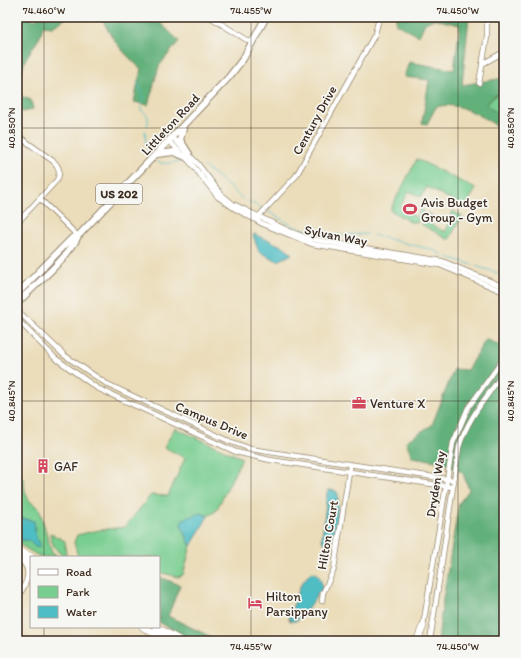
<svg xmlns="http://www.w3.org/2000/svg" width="521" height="658" font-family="Itim,sans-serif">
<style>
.green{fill:#78cd90;stroke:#5a7c57}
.forest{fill:#62b07a;stroke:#4e6d4c}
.water{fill:#4fbdc4;stroke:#457471}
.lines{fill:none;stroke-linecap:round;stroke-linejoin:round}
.stream{stroke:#4fbdc4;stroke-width:1}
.minor-casing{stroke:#93846c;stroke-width:6}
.major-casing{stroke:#93846c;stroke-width:8}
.highway-casing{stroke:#93846c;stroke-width:8}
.minor{stroke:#fff;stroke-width:4.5}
.major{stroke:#fff;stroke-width:6}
.highway{stroke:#fff;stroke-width:7}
.ticks{fill:none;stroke:#3b2a1e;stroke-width:1;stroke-opacity:0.45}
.labels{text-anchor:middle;stroke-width:3.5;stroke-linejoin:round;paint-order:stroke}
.shield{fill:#f6f6f2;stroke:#73675e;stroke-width:1}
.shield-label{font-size:12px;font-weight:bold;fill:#3b2a1e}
.street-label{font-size:13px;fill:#3b2a1e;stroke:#f6f6f2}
.poi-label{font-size:13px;fill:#3b2a1e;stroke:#f6f6f2;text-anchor:start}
.neatline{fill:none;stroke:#3b2a1e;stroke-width:1.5}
.ticks-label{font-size:10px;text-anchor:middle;fill:#3b2a1e}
</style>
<rect width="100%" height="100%" fill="#f6f6f2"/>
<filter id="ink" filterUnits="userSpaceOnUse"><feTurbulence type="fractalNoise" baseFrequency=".025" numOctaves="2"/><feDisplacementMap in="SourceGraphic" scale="8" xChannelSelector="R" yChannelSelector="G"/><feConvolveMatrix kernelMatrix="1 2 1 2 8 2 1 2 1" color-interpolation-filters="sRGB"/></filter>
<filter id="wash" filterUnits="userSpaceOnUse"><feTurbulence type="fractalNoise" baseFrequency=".012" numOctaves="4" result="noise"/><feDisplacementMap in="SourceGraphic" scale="16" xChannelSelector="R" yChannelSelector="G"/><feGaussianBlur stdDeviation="0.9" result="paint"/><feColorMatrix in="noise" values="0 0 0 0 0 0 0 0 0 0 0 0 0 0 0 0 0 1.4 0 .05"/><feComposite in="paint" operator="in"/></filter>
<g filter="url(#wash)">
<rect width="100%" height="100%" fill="#ebddba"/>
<path class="green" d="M497,94L504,95V119L486,105Z
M417,159L476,189L465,207L427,187L421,197L409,191L400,208L416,217L421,209L424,211L418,222H410L390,210Z
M453,211L462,216L449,240L421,224L427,213L432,215L428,223L445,232L453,216L451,215Z
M175,428L242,458L216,511L208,516L201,513L181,525L191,546L183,575L178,577L159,572V557H78L74,542L77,535L99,530L125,527L151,495L168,496L185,458L164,447Z
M17,479H24C24,494 27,501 39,508L52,553L58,557H40L17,543Z
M50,533L65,541L66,557H64C56,551 50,542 50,533Z"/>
<path class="forest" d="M17,17H25L36,20L38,17H68L52,27L43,26L40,37L26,58L17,85Z
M102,17H154L179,41L159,66L148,105L134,102L141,69C124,53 110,39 102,17Z
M396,17H469L462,85L504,78V95L496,94L486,105L504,118V130C483,118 460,100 436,107L427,124L422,123L429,80L404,77L409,62L454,70L460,25L434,19L425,23L419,36L396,24Z
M17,87L18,95L31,100L33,109L23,112L17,110Z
M486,339L504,348V641H438L443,599L459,503L469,490L463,473L442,462L412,457L406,441L432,425L454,369L467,370Z
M162,578L180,585L168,616L219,641H193L159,622V579Z"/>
<path class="water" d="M254,234L286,248L292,254L278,261L259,252L253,235Z
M329,490L336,491L338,494C338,505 337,537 330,544L323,542L322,539L327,493Z
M201,513L208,516L191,546L181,525L183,519Z
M17,517L34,521L36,538L40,543L39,547H35L30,541L22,540L17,536Z
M311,572C321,574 322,582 322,591L319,592C311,605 307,611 296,621H290L289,617L301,584Z"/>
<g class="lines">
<path class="stream" d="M137,82L143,94L141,110C148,115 150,117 147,126
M145,131L146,143L149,151
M157,162C168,166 176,160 187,162
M204,167C207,167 237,194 243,199
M248,201L262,208
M267,211L293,226L326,236L367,234
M373,235L433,250L443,255
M448,257L504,275"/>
</g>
</g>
<g filter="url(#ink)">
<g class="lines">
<defs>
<path id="minor" d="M210,17L252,43
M482,64L504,52
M479,83L487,37V17
M17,135L53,161C59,166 61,172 57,180L17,223
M173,138L198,164L221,194L233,204L289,231L311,239L442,261L504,287
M169,141L190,162L218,197L234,208L263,224L312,244L440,265L504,292
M17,146L22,139
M40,199L78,236
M257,218L296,176L375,34L378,22
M17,310L64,355L107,384L229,441L251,449L270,452L453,480
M17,319L55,358L97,388L236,452L270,460L452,487
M17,599C23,588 33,575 24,563
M322,601L323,593L334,569L350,465
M423,626L453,443L468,408L504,358
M430,641L459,447C468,417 487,397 504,372"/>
<path id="major" d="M183,129L180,140L189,154
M157,154L174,152L186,157
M17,294L72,238L78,236
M17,303C33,287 70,256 78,236L229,77L243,59L266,17
M17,320L19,321"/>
<path id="highway" d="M17,550L31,557
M17,557L31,565
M143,627L168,641
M156,627L181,641
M417,641L423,626"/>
</defs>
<use href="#minor" class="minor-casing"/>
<use href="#major" class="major-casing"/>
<use href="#highway" class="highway-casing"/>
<use href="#minor" class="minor"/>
<use href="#major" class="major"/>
<use href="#highway" class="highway"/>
</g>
</g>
<path class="ticks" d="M44,17V557M251,17V641M458,17V641M17,128H504M17,401H504M44,627V641"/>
<defs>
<symbol id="stadium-bare" viewBox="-9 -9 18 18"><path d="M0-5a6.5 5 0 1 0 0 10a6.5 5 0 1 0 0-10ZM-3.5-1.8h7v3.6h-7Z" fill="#d1495b" stroke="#f6f6f2" stroke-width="2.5" paint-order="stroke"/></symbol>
<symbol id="office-bare" viewBox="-9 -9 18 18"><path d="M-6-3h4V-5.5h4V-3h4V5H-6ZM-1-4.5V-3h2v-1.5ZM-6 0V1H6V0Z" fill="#d1495b" stroke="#f6f6f2" stroke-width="2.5" paint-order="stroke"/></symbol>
<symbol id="building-bare" viewBox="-9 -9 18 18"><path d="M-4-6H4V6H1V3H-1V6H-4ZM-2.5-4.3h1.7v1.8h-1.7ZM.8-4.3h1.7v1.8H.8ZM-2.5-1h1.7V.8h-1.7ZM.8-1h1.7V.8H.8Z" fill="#d1495b" stroke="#f6f6f2" stroke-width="2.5" paint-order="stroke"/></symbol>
<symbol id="hotel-bare" viewBox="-9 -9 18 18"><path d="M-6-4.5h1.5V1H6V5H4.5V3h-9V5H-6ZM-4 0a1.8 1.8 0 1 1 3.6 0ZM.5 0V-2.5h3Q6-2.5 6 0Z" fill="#d1495b" stroke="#f6f6f2" stroke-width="2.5" paint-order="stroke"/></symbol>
</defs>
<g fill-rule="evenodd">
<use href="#stadium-bare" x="400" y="199" width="20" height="20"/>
<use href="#office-bare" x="349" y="393" width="20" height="20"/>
<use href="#building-bare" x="33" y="456" width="20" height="20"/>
<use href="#hotel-bare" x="245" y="593" width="20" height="20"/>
</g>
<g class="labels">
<rect class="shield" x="96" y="184" width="46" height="20" rx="3"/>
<g class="shield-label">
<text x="119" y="198">US 202</text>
</g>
<g class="street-label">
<text transform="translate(314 120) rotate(-61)" y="5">Century Drive</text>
<text transform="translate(170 124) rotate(-47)" y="5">Littleton Road</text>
<text transform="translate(336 235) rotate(11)" y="5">Sylvan Way</text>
<text transform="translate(212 420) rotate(23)" y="5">Campus Drive</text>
<text transform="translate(435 484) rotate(-81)" y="5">Dryden Way</text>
<text transform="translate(327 535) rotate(-80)" y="5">Hilton Court</text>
</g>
<g class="poi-label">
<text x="421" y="207">Avis Budget<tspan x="421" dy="15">Group - Gym</tspan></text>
<text x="370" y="408">Venture X</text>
<text x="54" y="471">GAF</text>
<text x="266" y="601">Hilton<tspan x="266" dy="15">Parsippany</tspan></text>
</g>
</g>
<rect width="521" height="658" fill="none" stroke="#f6f6f2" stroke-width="44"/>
<rect x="30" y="556" width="130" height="72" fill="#f6f6f2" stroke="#aba49d"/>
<rect x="38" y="569" width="20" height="6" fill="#ffffff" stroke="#aba49d"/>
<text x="66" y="576" font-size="12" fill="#3b2a1e">Road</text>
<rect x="38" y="586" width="20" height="12" fill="#78cd90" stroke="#aba49d"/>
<text x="66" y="596" font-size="12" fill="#3b2a1e">Park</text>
<rect x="38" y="606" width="20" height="12" fill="#4fbdc4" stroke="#aba49d"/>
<text x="66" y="616" font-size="12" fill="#3b2a1e">Water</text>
<rect x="22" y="22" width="477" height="614" class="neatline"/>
<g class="ticks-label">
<text x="44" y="14">74.460°W</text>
<text x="251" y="14">74.455°W</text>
<text x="458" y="14">74.450°W</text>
<text transform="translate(11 128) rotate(-90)" y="4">40.850°N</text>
<text transform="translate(510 128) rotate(-90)" y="4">40.850°N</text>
<text transform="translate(11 401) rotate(-90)" y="4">40.845°N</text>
<text transform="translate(510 401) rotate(-90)" y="4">40.845°N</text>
<text x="251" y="650">74.455°W</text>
<text x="458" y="650">74.450°W</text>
</g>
</svg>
